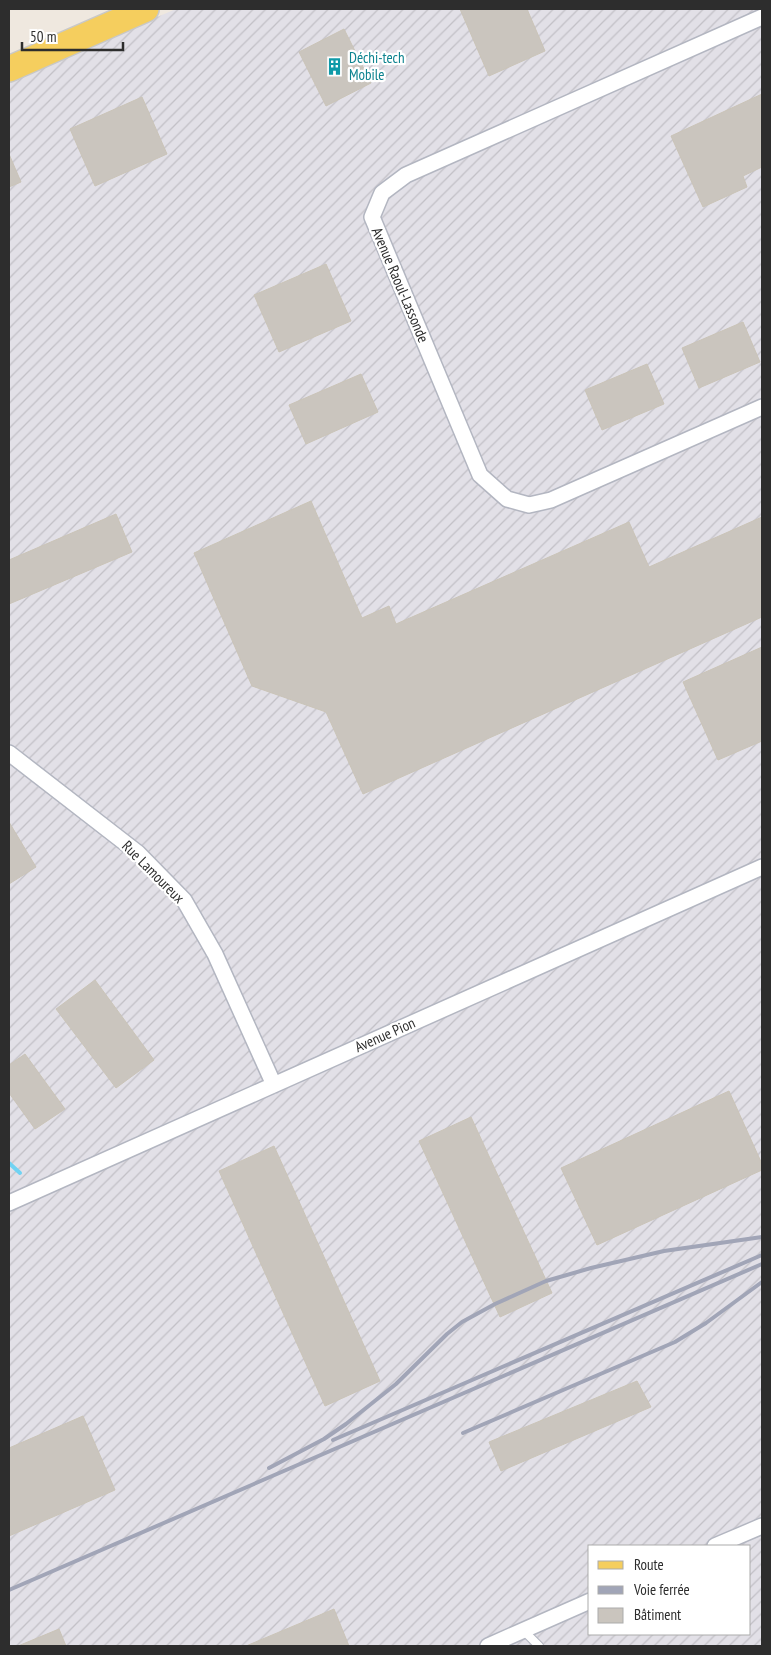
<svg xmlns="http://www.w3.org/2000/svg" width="771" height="1655" font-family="'PT Sans Narrow',sans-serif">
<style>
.industrial{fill:url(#industrial-furrows);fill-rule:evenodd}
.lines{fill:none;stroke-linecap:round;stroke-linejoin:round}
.stream{stroke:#70d3f3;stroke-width:4}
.building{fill:#cac5be;stroke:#cac4b8}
.lane-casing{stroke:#b3b6c1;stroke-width:10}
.street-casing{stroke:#b3b6c1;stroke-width:18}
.primary-casing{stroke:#c8c8c8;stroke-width:28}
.lane{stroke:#fff;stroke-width:8}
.street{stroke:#fff;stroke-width:15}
.primary{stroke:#f5ce5e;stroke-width:25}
.rail{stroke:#a1a5b7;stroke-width:4}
.labels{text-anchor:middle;stroke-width:4.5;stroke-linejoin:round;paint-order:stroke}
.culture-label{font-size:15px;fill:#0d838f;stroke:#fff;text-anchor:start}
.street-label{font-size:15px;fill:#2d2d2d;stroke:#fff}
</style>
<defs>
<pattern id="industrial-furrows" width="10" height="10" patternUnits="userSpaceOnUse" patternTransform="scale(1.25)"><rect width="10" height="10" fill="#e2e0e7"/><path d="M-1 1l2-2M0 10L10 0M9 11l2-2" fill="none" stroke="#c2c0c6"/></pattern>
</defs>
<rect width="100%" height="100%" fill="#efe8df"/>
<path class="industrial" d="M176,9H762V1646H9V80ZM590,1546H750V1634H590Z"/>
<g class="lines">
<path class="stream" d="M9,1163L20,1173"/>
</g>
<path class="building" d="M460,9H527L545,51L489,76Z
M344,29L371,83L326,106L299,52Z
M762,94V167L743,176L747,187L703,207L671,136Z
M142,97L167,154L95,186L70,129Z
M9,154L21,182L9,187Z
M326,264L351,321L279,352L254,295Z
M743,322L760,362L699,388L682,348Z
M647,364L664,404L602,430L585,390Z
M361,374L378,412L306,444L289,405Z
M311,501L362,618L389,606L396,624L629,522L649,567L762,517V617L363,794L326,712L252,686L194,553Z
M116,514L132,552L9,604V560Z
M762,647V741L718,760L683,682Z
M9,822L36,867L9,884Z
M95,980L154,1060L116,1088L56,1009Z
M25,1054L65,1109L35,1129L9,1093V1065Z
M729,1091L762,1164V1170L597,1245L561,1168Z
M471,1117L552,1293L500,1317L419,1141Z
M274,1146L380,1381L325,1406L219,1171Z
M637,1381L651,1407L501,1471L489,1442Z
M83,1416L115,1490L9,1536V1448Z
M334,1609L349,1646H246Z
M59,1629L66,1646H18Z"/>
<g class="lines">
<defs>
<path id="lane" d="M524,1631L539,1646"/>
<path id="street" d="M762,17L406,175L382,193L372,217L480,475L507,499L529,505L551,500L762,407
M9,753L138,853L184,900L215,954L274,1085
M9,1203L762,867
M715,1546L762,1526
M488,1646L590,1601"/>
<path id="primary" d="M9,69L146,9"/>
</defs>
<use href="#lane" class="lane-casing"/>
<use href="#street" class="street-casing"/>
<use href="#primary" class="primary-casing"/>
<use href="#lane" class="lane"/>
<use href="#street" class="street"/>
<use href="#primary" class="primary"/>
<path class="rail" d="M463,1433L675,1342L706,1323L762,1282
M333,1440L762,1255
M269,1468L324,1439L346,1424L396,1384L447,1334L462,1322L495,1304L546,1281L591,1268L664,1251L762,1237
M9,1590L762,1264"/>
</g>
<defs>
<symbol id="building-bare" viewBox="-9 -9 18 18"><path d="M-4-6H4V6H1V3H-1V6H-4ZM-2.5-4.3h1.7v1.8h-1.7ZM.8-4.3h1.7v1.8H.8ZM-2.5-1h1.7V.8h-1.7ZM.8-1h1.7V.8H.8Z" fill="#0f9aa8" stroke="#fff" stroke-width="2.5" paint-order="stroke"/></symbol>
</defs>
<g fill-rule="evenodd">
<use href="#building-bare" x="322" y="54" width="25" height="25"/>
</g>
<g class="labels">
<g class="culture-label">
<text x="349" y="63">Déchi-tech<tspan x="349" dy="17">Mobile</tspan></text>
</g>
<g class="street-label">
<text transform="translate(400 285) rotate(67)" y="5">Avenue Raoul-Lassonde</text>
<text transform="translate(153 872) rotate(45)" y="5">Rue Lamoureux</text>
<text transform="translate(385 1035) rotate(-24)" y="5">Avenue Pion</text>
</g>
</g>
<rect width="771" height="1655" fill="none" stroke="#2d2d2d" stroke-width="20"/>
<rect x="588" y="1545" width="162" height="90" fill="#ffffff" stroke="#ababab"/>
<rect x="598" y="1561" width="25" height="8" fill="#f5ce5e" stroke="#ababab"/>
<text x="634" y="1570" font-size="15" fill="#2d2d2d">Route</text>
<rect x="598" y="1586" width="25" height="8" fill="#a1a5b7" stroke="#ababab"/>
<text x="634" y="1595" font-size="15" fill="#2d2d2d">Voie ferrée</text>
<rect x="598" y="1608" width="25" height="15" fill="#cac5be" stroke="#ababab"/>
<text x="634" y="1620" font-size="15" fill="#2d2d2d">Bâtiment</text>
<path d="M22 42v8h101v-8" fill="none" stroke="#2d2d2d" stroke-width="2.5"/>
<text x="30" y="42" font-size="15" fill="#2d2d2d" stroke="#ffffff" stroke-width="4" paint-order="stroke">50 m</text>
</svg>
